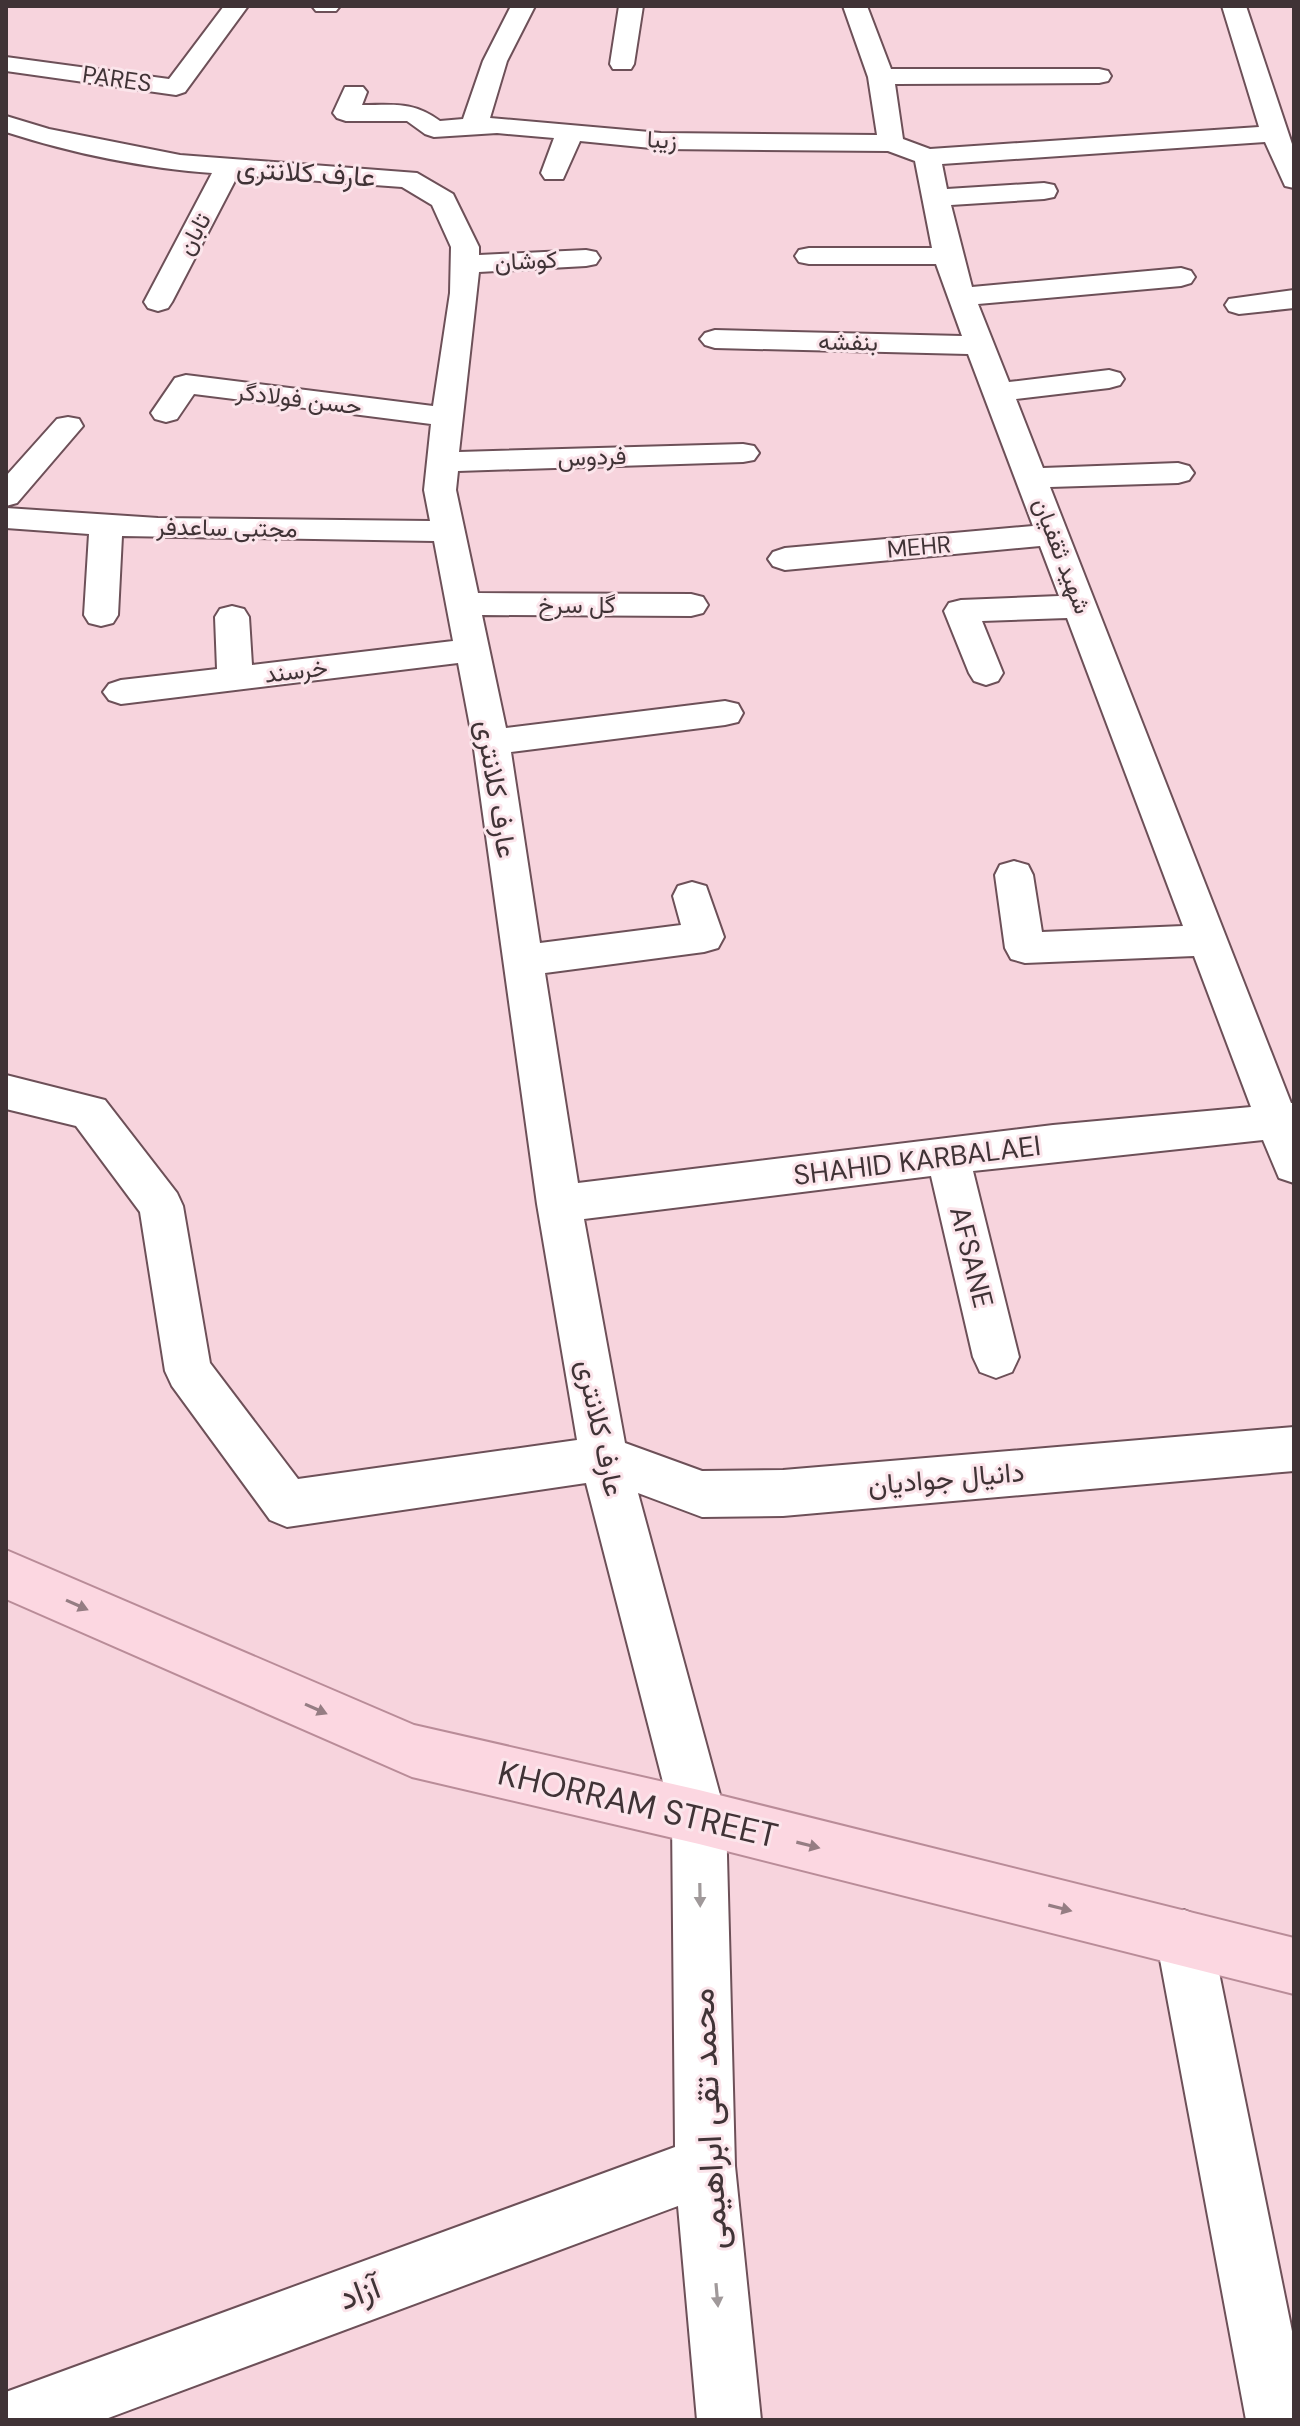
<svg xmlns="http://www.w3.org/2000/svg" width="1300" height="2426" font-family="'DM Sans',Vazirmatn,sans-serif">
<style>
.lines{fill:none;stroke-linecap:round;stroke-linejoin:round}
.minor-casing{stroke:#6d5058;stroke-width:4}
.major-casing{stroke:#b98c98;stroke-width:4}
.minor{fill:#fff;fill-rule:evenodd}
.major{fill:#fcd7e1;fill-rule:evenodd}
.oneway{fill:#957d83}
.oneway2{fill:#a0999a}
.labels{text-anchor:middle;stroke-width:6;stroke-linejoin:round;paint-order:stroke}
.far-street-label{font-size:24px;fill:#403336;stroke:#fbe5eb}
.street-label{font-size:28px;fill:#403336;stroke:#fbe5eb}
.near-street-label{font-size:34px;fill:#403336;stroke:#fbe5eb}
</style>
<rect width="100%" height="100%" fill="#f7d4dd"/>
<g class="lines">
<defs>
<path id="minor" d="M224,6H248L185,92L176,95L6,71V57L169,79Z
M312,6H340L336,11H316Z
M511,6H535L507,61L490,118L661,133L877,135L868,77L843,6H867L891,69H1099L1108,71L1111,76L1108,81L1099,83L895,84L903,139L930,149L1259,127L1222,6H1246L1294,150V188L1285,186L1265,142L942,164L947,189L1044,183L1054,185L1057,191L1054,197L1044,199L951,205L972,287L1181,268L1191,271L1195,277L1191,283L1181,286L978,304L1009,382L1109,370L1120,373L1124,379L1120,385L1109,388L1016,399L1043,468L1178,463L1189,466L1194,473L1189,480L1178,483L1050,487L1291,1103H1294V1183L1279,1178L1263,1140L973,1171L1019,1357L1012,1372L996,1378L980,1372L973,1357L931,1176L584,1219L625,1443L702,1471L783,1470L1294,1427V1471L783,1516L702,1517L638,1493L726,1817L735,2166L761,2420H697L678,2206L103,2420H6V2392L17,2388L675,2147L672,1817L586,1483L287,1527L270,1520L172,1386L165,1371L140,1212L76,1126L6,1109V1075L105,1100L177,1193L183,1206L210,1363L298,1479L577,1440L537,1204L473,742L458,663L121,704L109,700L103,692L109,684L121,680L217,669L215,617L220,609L232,606L244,609L249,617L252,665L453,641L434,541L122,536L118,615L113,623L101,626L89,623L84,615L89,534L6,528V508L158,518L430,521L424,490L431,424L194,394L177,419L166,422L155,419L151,413L175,378L186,375L433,406L450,293L451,247L432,205L402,187L238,175L172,302L168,308L158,311L148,308L144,302L212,173C144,168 71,153 6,132V116L49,129L180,155L417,173L453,194L479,247V255L586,250L596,252L600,258L596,264L586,266L479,272L459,452L743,444L754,446L759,453L754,460L743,462L458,471L456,490L478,593L691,594L703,597L708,605L703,613L691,616L482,615L506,728L725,701L738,704L743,713L738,722L725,725L511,752L540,943L681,925L673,896L678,886L692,882L706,886L724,937L718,948L704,952L545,973L578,1183L1053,1125L1251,1107L1194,956L1025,963L1011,959L1005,948L995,875L1000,865L1014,861L1028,865L1033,875L1042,932L1183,926L1067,618L982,621L1003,673L998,681L986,685L974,681L969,673L944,611L949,603L961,600L1059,596L1040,546L785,570L773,566L768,559L773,552L785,548L1033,526L968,354L715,348L705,345L700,339L705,333L715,330L962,336L936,264H809L799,262L795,256L799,250L809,248H932L915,161L888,151L661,149L580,141L563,179H545L541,173L554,138L497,133L434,137L425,134L407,121H346L337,118L333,113L345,87H363L367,92L362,105C394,105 413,101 440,121L463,119L483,61Z
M619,6H643L634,64L631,69H613L610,64Z
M1294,290V308L1239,314L1229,311L1225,305L1229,299Z
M68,417L79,419L83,426L17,503L6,506V476L57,419Z
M1184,1910L1204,1918L1212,1938L1294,2341V2420H1246L1156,1938L1164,1918Z"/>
<path id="major" d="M6,1550L414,1725L699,1790L1294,1938V1994L699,1844L412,1777L6,1599Z"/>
</defs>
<use href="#minor" class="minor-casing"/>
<use href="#major" class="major-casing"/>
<use href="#minor" class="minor"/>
<use href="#major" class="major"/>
</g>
<defs><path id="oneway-solid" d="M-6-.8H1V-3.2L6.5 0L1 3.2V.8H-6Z" transform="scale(2)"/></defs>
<g class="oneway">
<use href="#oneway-solid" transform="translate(77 1605) rotate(24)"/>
<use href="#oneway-solid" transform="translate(316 1709) rotate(24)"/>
<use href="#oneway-solid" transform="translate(808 1845) rotate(14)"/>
<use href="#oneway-solid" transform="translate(1060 1908) rotate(14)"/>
</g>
<g class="oneway2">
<use href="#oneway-solid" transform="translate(700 1895) rotate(89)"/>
<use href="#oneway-solid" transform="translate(717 2295) rotate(85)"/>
</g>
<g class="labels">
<g class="far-street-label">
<text transform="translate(117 79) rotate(8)" y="8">PARES</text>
<text transform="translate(662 140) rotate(3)" y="8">زیبا</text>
<text transform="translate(194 234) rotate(-62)" y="8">تابان</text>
<text transform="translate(526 261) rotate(-3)" y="8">کوشان</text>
<text transform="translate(848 342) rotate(1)" y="8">بنفشه</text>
<text transform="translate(299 399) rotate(7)" y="8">حسن فولادگر</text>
<text transform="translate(592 457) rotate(-2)" y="8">فردوس</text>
<text transform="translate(227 528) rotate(1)" y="8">مجتبی ساعدفر</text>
<text transform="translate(919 547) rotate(-5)" y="8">MEHR</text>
<text transform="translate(1062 556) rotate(69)" y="8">شهید ثقفیان</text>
<text x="577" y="613">گل سرخ</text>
<text transform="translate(296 671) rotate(-7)" y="8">خرسند</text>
</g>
<g class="street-label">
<text transform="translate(306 172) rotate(4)" y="10">عارف کلانتری</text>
<text transform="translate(497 789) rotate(81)" y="10">عارف کلانتری</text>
<text transform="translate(917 1160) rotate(-7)" y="10">SHAHID KARBALAEI</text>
<text transform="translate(972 1257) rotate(76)" y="10">AFSANE</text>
<text transform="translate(601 1428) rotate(78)" y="10">عارف کلانتری</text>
<text transform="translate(946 1478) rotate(-5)" y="10">دانیال جوادیان</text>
</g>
<g class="near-street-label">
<text transform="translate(638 1804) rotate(13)" y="12">KHORRAM STREET</text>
<text transform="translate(708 2119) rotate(-93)" y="12">محمد تقی ابراهیمی</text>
<text transform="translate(359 2292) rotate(-20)" y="12">آزاد</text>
</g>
</g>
<rect width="1300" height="2426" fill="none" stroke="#403336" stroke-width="16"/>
</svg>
